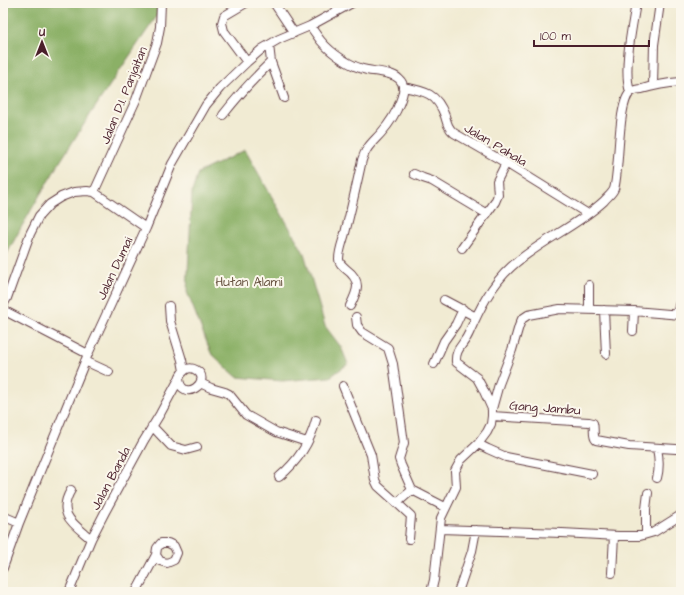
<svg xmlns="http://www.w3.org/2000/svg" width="684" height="595" font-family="'Architects Daughter',sans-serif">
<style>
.forest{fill:#8bb066;stroke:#6a6848}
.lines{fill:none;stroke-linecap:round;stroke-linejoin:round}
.minor-casing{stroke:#633e44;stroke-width:10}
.minor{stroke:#fff;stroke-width:8}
.labels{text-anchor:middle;stroke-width:4;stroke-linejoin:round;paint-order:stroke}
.street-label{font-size:13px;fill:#4a1f2b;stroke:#fbf7ec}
.park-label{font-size:13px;fill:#685341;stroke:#fbf7ec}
</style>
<rect width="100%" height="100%" fill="#fbf7ec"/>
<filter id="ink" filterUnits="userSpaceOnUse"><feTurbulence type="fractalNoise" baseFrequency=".025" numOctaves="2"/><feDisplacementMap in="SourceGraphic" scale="8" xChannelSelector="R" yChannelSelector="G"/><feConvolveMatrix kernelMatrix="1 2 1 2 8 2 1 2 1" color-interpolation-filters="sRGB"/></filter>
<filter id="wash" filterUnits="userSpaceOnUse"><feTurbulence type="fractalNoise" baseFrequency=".012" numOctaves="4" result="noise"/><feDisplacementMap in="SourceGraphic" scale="16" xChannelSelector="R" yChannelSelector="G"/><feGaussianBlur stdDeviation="0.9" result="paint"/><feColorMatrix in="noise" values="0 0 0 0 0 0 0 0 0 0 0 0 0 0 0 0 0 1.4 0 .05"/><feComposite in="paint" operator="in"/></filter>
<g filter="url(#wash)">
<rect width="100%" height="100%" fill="#f1ebd3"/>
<path class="forest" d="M3,3H166C108,87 50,171 3,261Z
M245,150L304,253L325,326L341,347L348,364L330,377L282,381L237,377L211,353L187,292L192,192L198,173Z"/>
</g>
<g filter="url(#ink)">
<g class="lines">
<defs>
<path id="minor" d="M246,3L224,16L222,23L224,31L247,62
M274,3L294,33
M310,26C314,31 317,36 321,41C331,53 351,67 367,70C376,72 392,72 399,79C406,85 403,94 400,102C396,113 389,124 381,133C372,143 366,147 362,160C357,183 352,206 346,229C344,239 339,249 339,259C339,264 343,266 346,269C362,281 358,290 350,306
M271,62L284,98
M653,86L654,45L660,3
M403,87C425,91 437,93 445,116C447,123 448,128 454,133L506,163L588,214
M630,92C623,69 632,28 636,3
M223,115C238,96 253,79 271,62L269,45
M414,174L423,178L432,181L487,214
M94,192L136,100L157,43L160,27L161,3
M462,248L495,202L498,195L497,181L506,163
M444,300L476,317
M3,305L7,298L30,234L39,216L50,204L61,197L74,192L87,191L94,192L146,228
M169,306L170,321L182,360L184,371
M589,309V285
M3,310L88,354
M604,310L606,354
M677,314L681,298
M356,317L357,325L362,332L388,348L393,364L404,443L399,459L401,465L412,490L445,507
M633,331L634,311
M85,361L109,372
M434,364L444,341L456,324L463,309
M200,383L211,388L225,392L229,394L246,415L276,432L307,442
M343,386L371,455L375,480L378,486L397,503L412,490
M492,409L499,384L512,350L519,326L522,319L528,315L560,309L634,311L681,315
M492,416L589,422L593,423C595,429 592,436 596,440L629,446L676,449
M152,426L171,446L186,450L197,447
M478,444L488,449L506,457L592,474
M279,477C297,462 310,443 316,420
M657,478C660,467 659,458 657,448
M71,490C56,515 74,524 91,539
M397,503L411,516L409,539
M3,516L19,523
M440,529L562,533L618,536H640L654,532L681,515
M646,534V509L648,493
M3,568L19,523L88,354L146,228L172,164L206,105L220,88L247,62L262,49L279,39L310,26L352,3
M612,573L614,536
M69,592L91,539L105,512L143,442L160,414L179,379C181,372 188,365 196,370C214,381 182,404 179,379
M136,592L156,555L157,548L161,543H168L174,546L177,553L174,560L167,563L160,561L156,555
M431,592L434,580L441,518L456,487L455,471L461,460L478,444L487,432L491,424L492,416V409L483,389L477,378L456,362C455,348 464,345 469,333C479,310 491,285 511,267C539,241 576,227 604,201C607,197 612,194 614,189C620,171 617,101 631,92C634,90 639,89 642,89C655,85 668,83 681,82
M458,592L472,551L476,530"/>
</defs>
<use href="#minor" class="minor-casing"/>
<use href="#minor" class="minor"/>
</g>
</g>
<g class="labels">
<g class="street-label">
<text transform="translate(123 95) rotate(-68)" y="5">Jalan D.I. Panjaitan</text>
<text transform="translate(496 144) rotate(31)" y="5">Jalan Pahala</text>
<text transform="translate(114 268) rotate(-65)" y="5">Jalan Dumai</text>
<text transform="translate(545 407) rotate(4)" y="5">Gang Jambu</text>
<text transform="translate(110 478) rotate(-62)" y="5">Jalan Banda</text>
</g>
<g class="park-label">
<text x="249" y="286">Hutan Alami</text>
</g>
</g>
<rect width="684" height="595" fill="none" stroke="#fbf7ec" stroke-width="16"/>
<g transform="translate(42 42)" stroke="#fbf7ec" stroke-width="3" paint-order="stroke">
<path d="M0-3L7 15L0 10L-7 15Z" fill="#4a1f2b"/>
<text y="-6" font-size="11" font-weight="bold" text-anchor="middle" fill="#4a1f2b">U</text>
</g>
<path d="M534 40v6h115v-6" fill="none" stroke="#4a1f2b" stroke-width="2"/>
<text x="540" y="40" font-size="12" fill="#4a1f2b" stroke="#fbf7ec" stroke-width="3" paint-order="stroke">100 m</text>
</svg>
